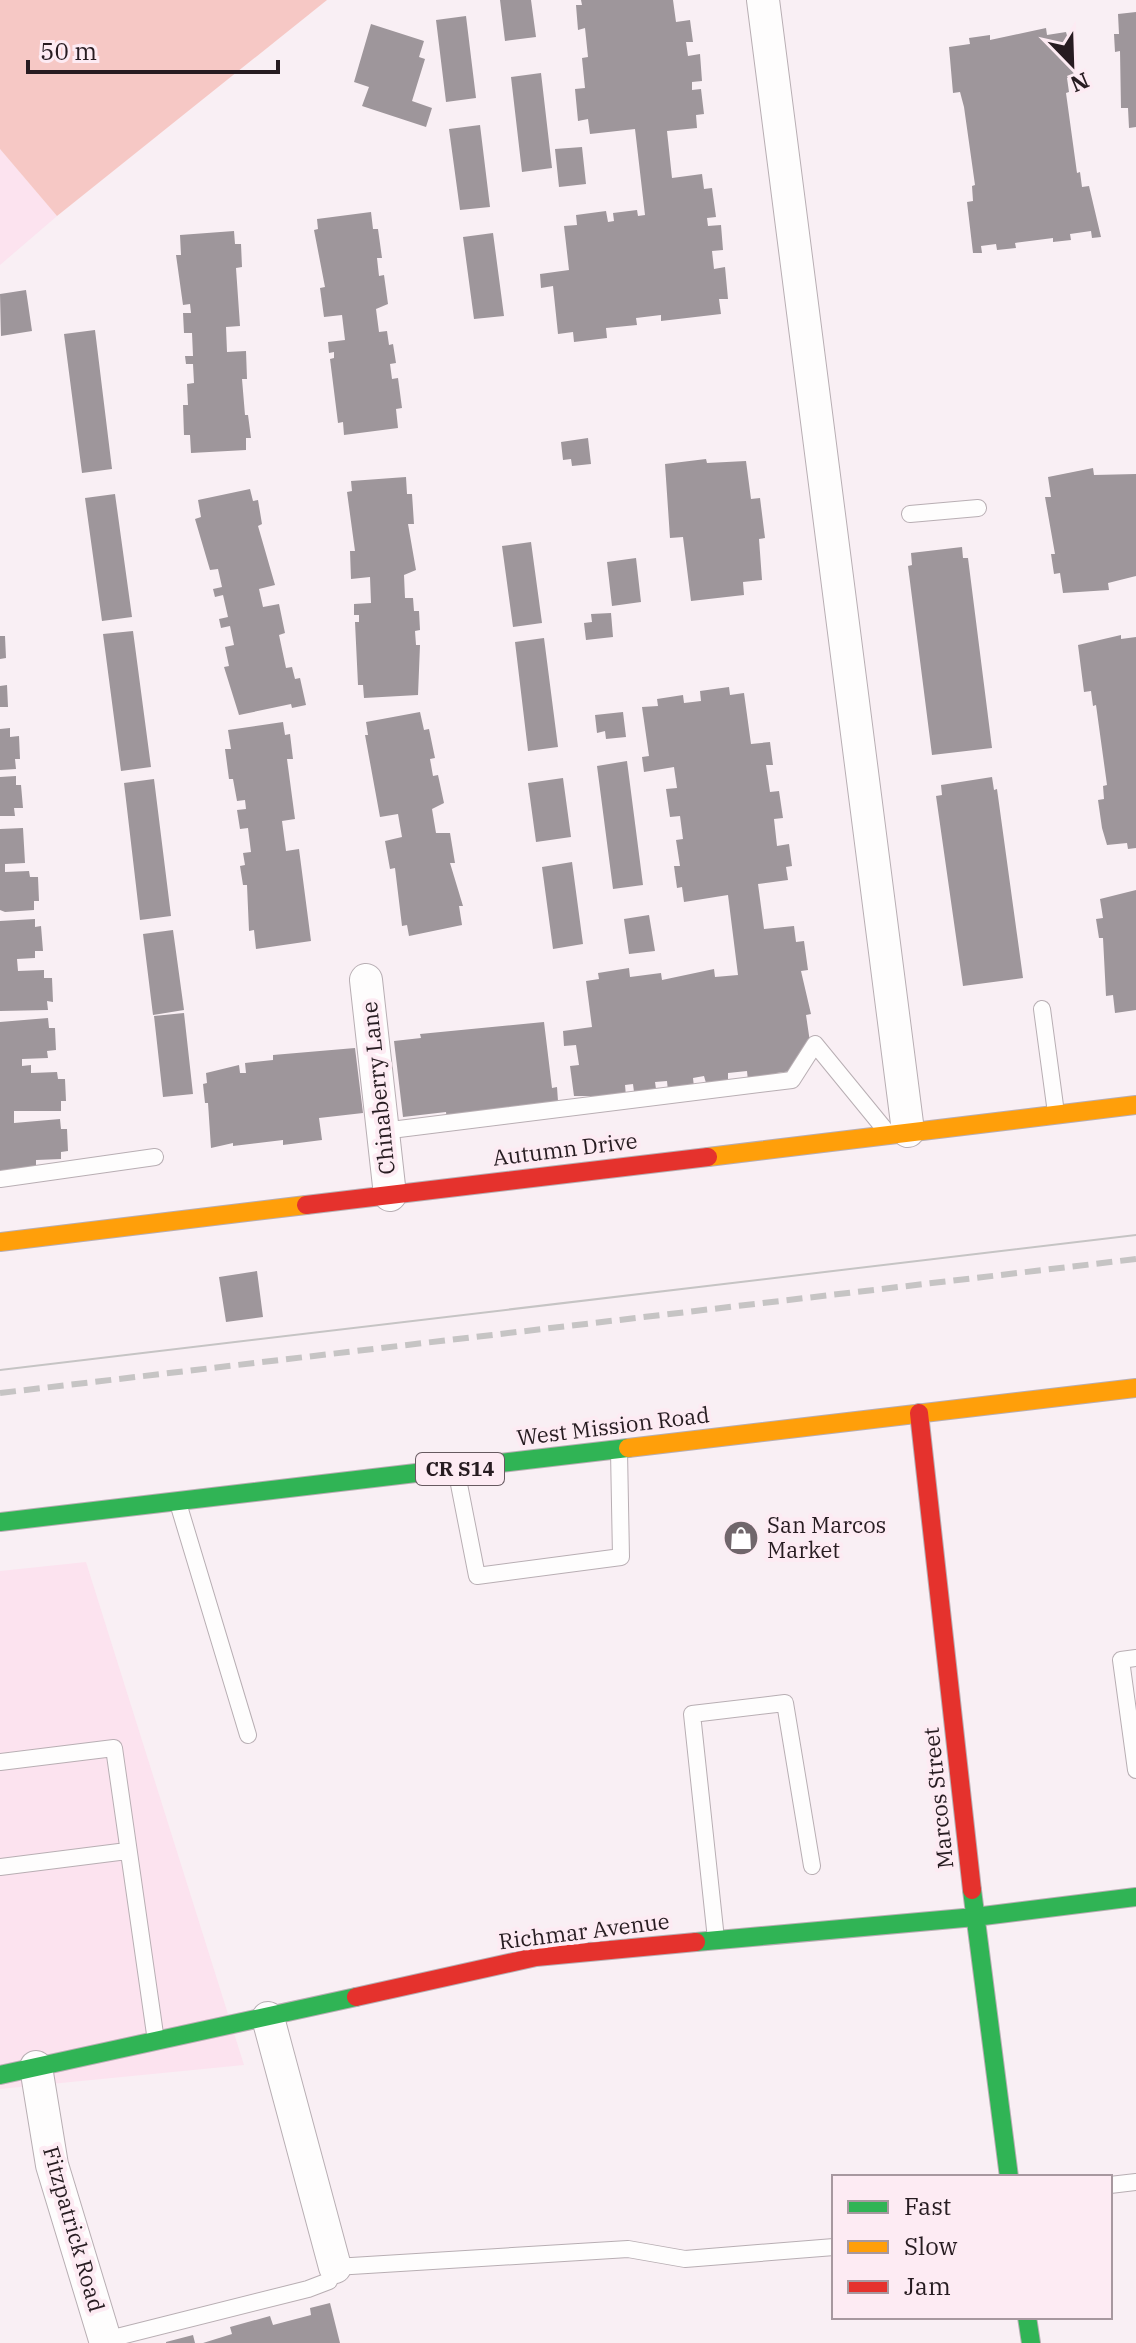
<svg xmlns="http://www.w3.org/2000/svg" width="1136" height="2343" font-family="'IBM Plex Serif',serif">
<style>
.built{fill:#fce3ef}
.green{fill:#f6c8c5}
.building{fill:#9e969b}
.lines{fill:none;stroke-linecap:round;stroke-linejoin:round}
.lane-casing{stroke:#b8aeb3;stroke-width:18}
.street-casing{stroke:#b8aeb3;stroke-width:34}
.fast-casing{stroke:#b8aeb3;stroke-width:20}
.slow-casing{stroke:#b8aeb3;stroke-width:20}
.jam-casing{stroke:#b8aeb3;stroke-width:20}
.lane{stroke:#fefdfd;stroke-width:16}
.street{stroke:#fefdfd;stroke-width:32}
.fast{stroke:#30b455;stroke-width:18}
.slow{stroke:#ff9f0a;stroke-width:18}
.jam{stroke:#e5322d;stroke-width:18}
.tram{stroke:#c6c4c4;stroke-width:2}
.rail{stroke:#c6c4c4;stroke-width:6;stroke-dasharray:16 8;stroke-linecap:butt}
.labels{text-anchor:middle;stroke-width:8;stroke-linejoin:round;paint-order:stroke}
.shield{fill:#fdebf3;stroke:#675a60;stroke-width:2}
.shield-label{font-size:20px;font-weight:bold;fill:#271c21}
.street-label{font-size:22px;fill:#271c21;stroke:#fdebf3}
.poi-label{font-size:22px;fill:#271c21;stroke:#fdebf3;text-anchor:start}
</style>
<rect width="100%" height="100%" fill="#f9eff4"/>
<path class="built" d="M0,149L57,216L0,265Z
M86,1562L244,2065L0,2089V1571Z"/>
<path class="green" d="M0,0H327L57,216L0,149Z"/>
<path class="building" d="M500,0H531L536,37L505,41Z
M581,0H673L676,22L690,20L693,42H686L688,56L700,54L702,81L692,82V90L701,89L704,114L696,115L697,128L667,131L672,178L702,174L704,189L712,188L716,217L707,218L708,226L721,225L723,250L712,251L714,269L725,267L728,299H719L721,314L661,321V315L636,318L637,325L606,328L607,338L574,342L573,332L558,334L553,286L541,288L540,274L569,270L564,226L577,225L576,215L606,211L608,222L614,221L613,213L637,210L638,216L645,215L635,129L590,134L588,119L578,121L575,89L585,88L582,58L588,57L585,28L578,30L576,5H582Z
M1136,12V127L1129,128L1128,108H1121L1120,51L1115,52L1114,34H1119L1118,14Z
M466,16L476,98L446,102L436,20Z
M371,24L424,41L419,57L425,59L412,101L432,108L426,127L362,106L369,87L354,82Z
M1046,28L1047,35L1066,32L1071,50L1075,77L1067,78L1069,92L1066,93L1077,173L1080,172L1082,187L1089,186L1101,237L1092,238L1091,231L1070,234L1071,240L1053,242V238L1015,243L1016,248L997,250L996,244L981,246L982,253H973L967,202L973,201L972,186L975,185L964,107L960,92L953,93L949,47L970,44L969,38L990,35V40Z
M541,73L552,168L522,172L511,77Z
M480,125L490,207L460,210L449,129Z
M582,147L586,184L559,187L555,149Z
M371,212L373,229H378L382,258H377L379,276L384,275L388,304L376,309L379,332L387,331L389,345L393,344L396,363L390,364L392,379L398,378L402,408L396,409L398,428L344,435L343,422L338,423L330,359L334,358V352L329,353L328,342L345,340L342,315L324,317L320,288L325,287L314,230L318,229L317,219Z
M234,231L235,244H241L242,267L236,268L240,326L226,327L227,352L246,351L247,379H242L245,415H248L251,438H246V450L191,453L190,435H184L183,405H188L187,384L194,383L193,364H186L185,356H193L192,333H184L183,313H191L190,304L183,305L176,255H181L180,235Z
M493,233L504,316L474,319L463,237Z
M26,290L32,331L1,336L0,294Z
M95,330L112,469L82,473L64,334Z
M588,438L591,464L572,466L571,459L563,460L561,442Z
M706,459L707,463L746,461L751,499L760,498L765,538L759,539L762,580L743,582L744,595L691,601L683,537L670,538L665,464Z
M1093,468L1094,475L1136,474V576L1108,583L1109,590L1063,593L1060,573L1054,574L1051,554H1055L1045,497H1051L1048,477Z
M406,477L407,494H412L414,524H408L416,570L404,575L405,598H413L414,611H419L420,630L415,631L416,645H420L418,695L364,698L363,685H358L355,622H359V615H354V604L371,603L370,577L351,579L350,551H355L347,492L352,491L351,481Z
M250,489L253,501L258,500L262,524L258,526L275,585L259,589L263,607L279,604L285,633L279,635L286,668L292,667L295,679L300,678L306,705L292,708L291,704L239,715L224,667L229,666L225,647L234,645L230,626L221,628L219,619L228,617L223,595L215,597L213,589L222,587L218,569L210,570L195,519L201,517L198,500Z
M115,494L132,617L102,621L85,498Z
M531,542L542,623L513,627L502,546Z
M962,547L963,558H968L992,748L932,755L908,566L912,565L911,553Z
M636,558L641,602L612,606L607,562Z
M611,613L613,637L586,640L584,623L592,622L591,614Z
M133,631L151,767L121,771L103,634Z
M1121,635V639L1136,637V848L1128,849L1127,843L1107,845L1102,828L1098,800L1104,799L1103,786L1107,785L1096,705L1093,706L1091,691L1084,692L1078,645Z
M0,636H5L6,658L0,659Z
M544,638L558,747L528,751L515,642Z
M7,685L8,707H0V686Z
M729,687L730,695L744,693L751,744L770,742L773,765H766L770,792L779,791L783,818L774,819L777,846L789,844L792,866L786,867L788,880L758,884L764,929L794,926L796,942L804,941L808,970L801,971L811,1014L806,1015L810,1042L792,1065V1071L777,1073L778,1077L748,1081L747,1071L728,1073V1080L706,1083L704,1076L693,1078L694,1087L668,1091L667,1081L655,1082L656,1089L634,1092L633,1084L625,1085L626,1096L597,1099V1096H574L570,1066L579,1065L576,1045L564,1046L563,1031L592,1027L586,981L599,979L598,973L629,968L630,977L661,973L662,980L714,969L715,977L738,975L728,895L684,902L682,887L677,888L674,866H680L676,840L683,839L680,816L670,817L666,789L677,788L674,767L644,772L642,757L649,756L642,707L658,706L657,699L683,695L684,703L701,701L700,691Z
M420,712L424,730L429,729L435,758L430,759L433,776L438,775L444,803L432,809L436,833H450L455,863H450L463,906H459L462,925L409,936L407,925L402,926L395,868L390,869L385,841L402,837L398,814L380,817L365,735H368L366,722Z
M623,712L626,737L606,739L605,731L597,733L595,715Z
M283,722L285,735L290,734L293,759H287L295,819L282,821L286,851L299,849L311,941L256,949L254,930L249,931L247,885H243L240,866L245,865L243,853L251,852L248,828L240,829L237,810L246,809L245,800L237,801L233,779H229L225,749H231L228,730Z
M10,728V737L19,736L20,759H15L16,769L0,770V729Z
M627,761L643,885L613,889L597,766Z
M16,776V785H21L23,808H14L15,816H0V777Z
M992,777L994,790L997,789L1023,978L963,986L936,796L942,795L941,785Z
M563,778L571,837L536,842L528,783Z
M154,779L171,916L140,920L124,783Z
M23,828L25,863L5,864V872L29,871L30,877H38L39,901H34V910L5,912L0,910V829Z
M572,862L583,944L553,949L542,867Z
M1136,890V1010L1115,1013L1113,995L1106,996L1103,938H1099L1096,919L1103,918L1100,899Z
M649,915L655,951L629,954L624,919Z
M35,919V927L41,926L43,951H35V958L17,959L18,971L44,970V978H52L53,1002L47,1001L48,1010L0,1011V921Z
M173,930L184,1010L153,1015L143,934Z
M184,1013L193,1094L163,1097L154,1016Z
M48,1018L49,1028H55L56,1050L47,1051L48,1058L22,1059V1066L31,1065V1073L57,1072L58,1079H65L66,1101H61V1111H14V1123L60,1119L61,1129H67L68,1151L61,1152V1159L36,1160V1170L0,1172V1022Z
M544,1022L552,1088L557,1087L558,1101L485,1110L486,1116L447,1121L446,1112L403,1117L394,1041L421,1038L420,1034Z
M355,1048L363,1113L319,1118L322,1140L283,1145V1140L233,1146V1143L211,1148L208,1103H205L203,1084L207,1083L206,1073L239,1065L240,1073H246L245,1063L273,1060V1055Z
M257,1271L263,1317L226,1322L219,1277Z
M330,2303L340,2343H203L232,2334L230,2327L270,2316L273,2325L311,2315L310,2308Z
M193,2335L195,2343H166V2342Z"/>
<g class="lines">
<defs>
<path id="lane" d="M910,514L978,508
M1042,1009L1056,1113
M383,1131L792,1080L815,1044L887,1132
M0,1179L155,1157
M456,1469L477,1576L621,1557L619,1451
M178,1503L248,1735
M1136,1658L1121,1660L1136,1770
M0,1762L114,1748L156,2041
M0,1867L127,1851
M716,1939L692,1714L785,1703L812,1866
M1110,2185L1136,2182
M105,2340L308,2289L329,2281L335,2267L628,2249L685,2259L834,2247"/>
<path id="street" d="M763,0L908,1131
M366,980L390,1195
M268,2018L335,2267
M36,2067L52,2165L106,2343"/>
<path id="fast" d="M0,1522L628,1448
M972,1890L1009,2177
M696,1942L975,1917L1136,1897
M0,2075L356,1997
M1027,2317L1031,2343"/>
<path id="slow" d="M708,1157L1136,1105
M0,1242L306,1205
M628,1448L1136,1388"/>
<path id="jam" d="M306,1205L708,1157
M919,1413L972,1890
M356,1997L536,1957L696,1942"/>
</defs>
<use href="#lane" class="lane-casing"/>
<use href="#street" class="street-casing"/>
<use href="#fast" class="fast-casing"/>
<use href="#slow" class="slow-casing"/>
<use href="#jam" class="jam-casing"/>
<use href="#lane" class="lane"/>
<use href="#street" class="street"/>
<use href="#fast" class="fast"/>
<use href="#slow" class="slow"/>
<use href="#jam" class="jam"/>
<path class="tram" d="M0,1370L1136,1235"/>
<path class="rail" d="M0,1393L1136,1259"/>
</g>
<defs>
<symbol id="shop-disc" viewBox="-11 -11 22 22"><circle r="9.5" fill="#70666b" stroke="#fdebf3"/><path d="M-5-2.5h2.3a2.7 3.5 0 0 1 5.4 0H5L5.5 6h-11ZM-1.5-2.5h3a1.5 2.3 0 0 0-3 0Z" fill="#fff"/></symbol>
</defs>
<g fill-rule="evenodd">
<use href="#shop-disc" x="721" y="1518" width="40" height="40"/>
</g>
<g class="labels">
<rect class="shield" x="416" y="1453" width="88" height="32" rx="6"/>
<g class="shield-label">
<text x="460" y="1476">CR S14</text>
</g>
<g class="street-label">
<text transform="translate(378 1088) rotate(-96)" y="8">Chinaberry Lane</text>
<text transform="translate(565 1149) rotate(-7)" y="8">Autumn Drive</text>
<text transform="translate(613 1426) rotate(-7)" y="8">West Mission Road</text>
<text transform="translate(938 1798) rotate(-96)" y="8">Marcos Street</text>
<text transform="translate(584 1931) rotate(-7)" y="8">Richmar Avenue</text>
<text transform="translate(74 2229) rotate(74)" y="8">Fitzpatrick Road</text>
</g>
<g class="poi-label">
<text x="767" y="1533">San Marcos<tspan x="767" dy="25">Market</tspan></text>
</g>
</g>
<rect x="832" y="2175" width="280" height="144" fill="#fdebf3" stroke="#a7989f" stroke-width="2"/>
<rect x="848" y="2201" width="40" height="12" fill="#30b455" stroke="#a7989f" stroke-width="2"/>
<text x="904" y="2215" font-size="24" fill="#271c21">Fast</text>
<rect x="848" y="2241" width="40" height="12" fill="#ff9f0a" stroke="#a7989f" stroke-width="2"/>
<text x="904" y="2255" font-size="24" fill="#271c21">Slow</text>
<rect x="848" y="2281" width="40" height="12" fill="#e5322d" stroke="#a7989f" stroke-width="2"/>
<text x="904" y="2295" font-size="24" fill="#271c21">Jam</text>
<g transform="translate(1072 64) rotate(157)" stroke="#fdebf3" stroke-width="6" paint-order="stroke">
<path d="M0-6L14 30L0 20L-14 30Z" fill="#271c21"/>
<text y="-12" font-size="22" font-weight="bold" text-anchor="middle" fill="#271c21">N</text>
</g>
<path d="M28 60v12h250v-12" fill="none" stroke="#271c21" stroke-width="4"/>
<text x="40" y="60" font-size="24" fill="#271c21" stroke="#fdebf3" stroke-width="6" paint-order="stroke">50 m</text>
</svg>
